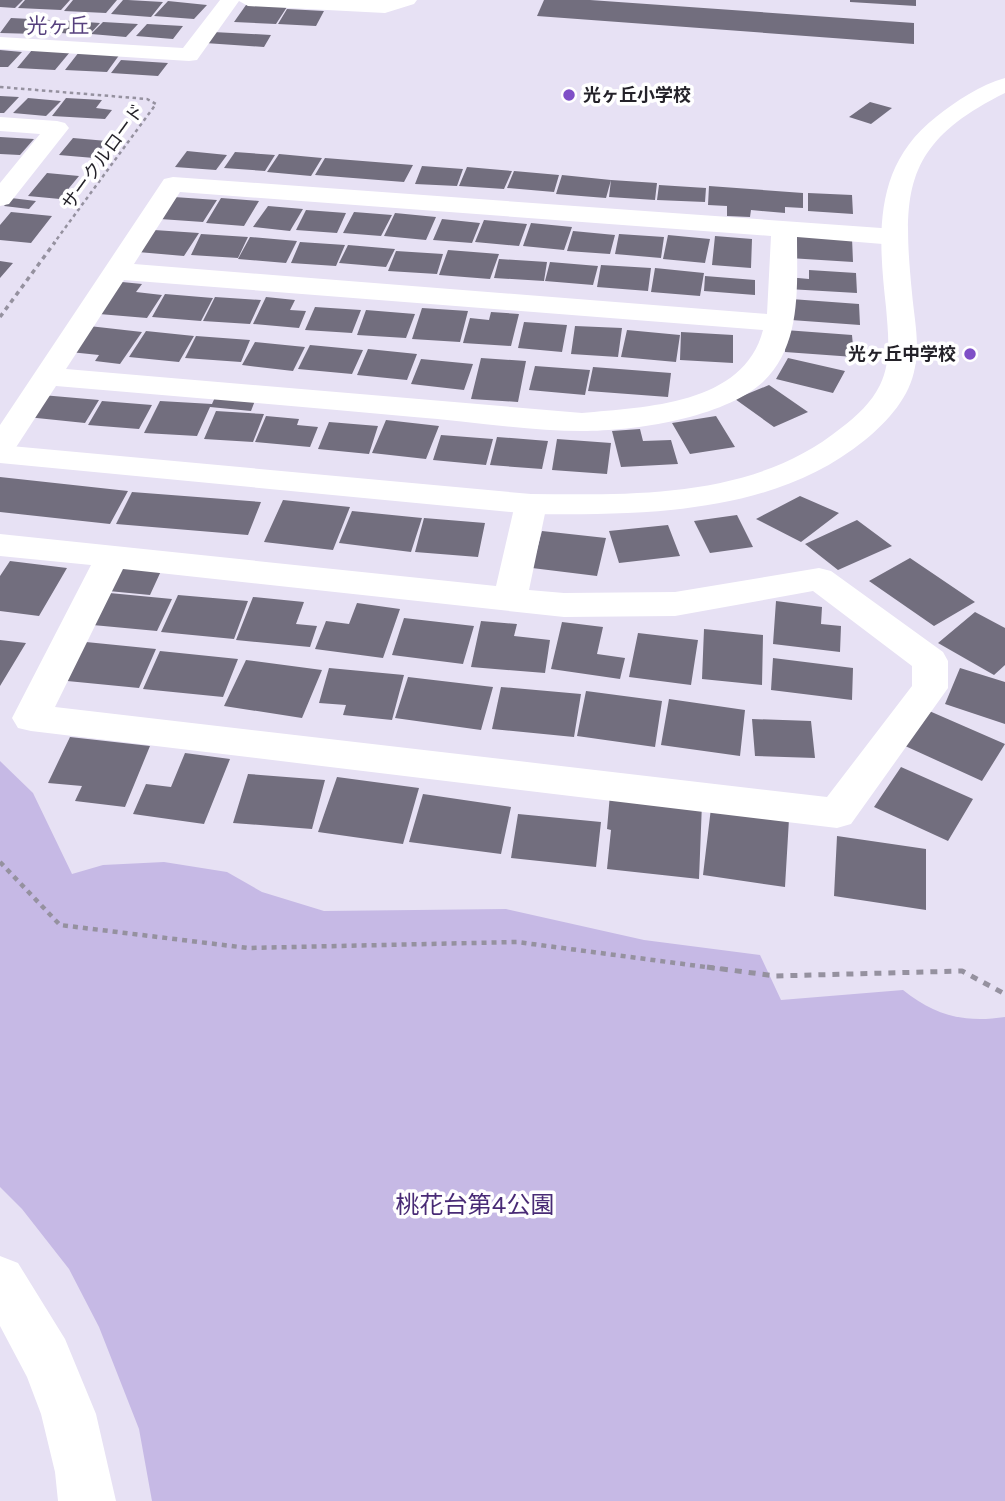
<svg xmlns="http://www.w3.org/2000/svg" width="1005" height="1501" font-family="Figtree,'Noto Sans JP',sans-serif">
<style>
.green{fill:#c6b9e5}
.building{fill:#726e7e}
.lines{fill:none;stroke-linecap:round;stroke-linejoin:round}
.path-far3{stroke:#95919f;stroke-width:2.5;stroke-dasharray:3.5 3.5;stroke-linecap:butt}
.path-far2{stroke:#95919f;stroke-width:3.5;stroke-dasharray:4.5 4.5;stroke-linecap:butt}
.path-far1{stroke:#95919f;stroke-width:4.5;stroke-dasharray:5 5;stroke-linecap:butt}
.path{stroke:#95919f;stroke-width:5;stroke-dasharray:7 7;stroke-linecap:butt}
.street{fill:#fff;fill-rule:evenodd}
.secondary{fill:#fff;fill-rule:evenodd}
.poi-dot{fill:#7f4fc7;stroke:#fff;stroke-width:2.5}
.labels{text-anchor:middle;stroke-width:7;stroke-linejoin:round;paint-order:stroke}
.far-poi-label{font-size:18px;font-weight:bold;fill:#242229;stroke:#fff;text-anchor:start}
.far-street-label{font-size:18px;fill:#242229;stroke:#fff}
.far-quarter-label{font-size:21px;fill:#57417e;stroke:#fff}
.near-park-label{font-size:24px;fill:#482a75;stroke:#fff}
</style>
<rect width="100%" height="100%" fill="#e7e1f4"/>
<path class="green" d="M0,761L33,793L72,874L103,865L164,862L227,872L262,892L324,911L506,909L644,940L760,955L781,1000L903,990C935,1016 965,1023 1005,1017V1501H152L139,1429L99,1327L69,1269L22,1209L0,1187Z"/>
<path class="building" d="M0,0H23L15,8L0,7Z
M25,0H70L61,10L18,8Z
M73,0H117L106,13L64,11Z
M123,0H128L163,2L151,17L111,14Z
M544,0H590L914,23V44L537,16Z
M850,0H916V6L850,2Z
M168,1L207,5L194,19L154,16Z
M246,5L287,7L276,24L234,22Z
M287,9L324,11L316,26L278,24Z
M11,18L50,20L37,34L0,33Z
M57,20L100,23L89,35L46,32Z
M103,22L138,24L126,37L91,34Z
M147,24L183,26L173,39L136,36Z
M213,32L271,35L264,47L205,43Z
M0,50L22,52L8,67H0Z
M32,50L70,52L55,70L17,68Z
M79,52L120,54L107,72L65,70Z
M121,60L168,63L158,76L111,73Z
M0,96L19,97L4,113H0Z
M28,98L61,101L46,116L13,113Z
M66,98L102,100L96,108L112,110L105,119L52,116Z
M870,102L892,108L871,124L849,117Z
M0,137L34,139L20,155L0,154Z
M73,138L107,141L94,158L59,155Z
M187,151L227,155L216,170L175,167Z
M235,152L275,155L265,171L224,168Z
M279,154L322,158L311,176L267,172Z
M325,158L413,165L404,182L315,175Z
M422,166L463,169L457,186L415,184Z
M467,167L512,171L504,189L459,186Z
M514,171L559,175L554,192L507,188Z
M47,173L79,176L60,199L28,196Z
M562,175L611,180L606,198L556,194Z
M611,180L657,183L655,200L609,197Z
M659,185L706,188L705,202L657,200Z
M709,186L803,193V208L785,207V213L751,210L750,217L727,216V206L708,205Z
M808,193L852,195L853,214L808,211Z
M174,197L217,200L203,222L160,219Z
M11,198L36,201L29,209L4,206Z
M221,198L259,201L244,226L206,223Z
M268,206L303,209L290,231L253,227Z
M306,210L346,213L337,233L296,230Z
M11,212L52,216L31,243L0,240V225Z
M354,212L392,215L381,236L343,233Z
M395,213L436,217L426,240L384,236Z
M442,219L480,223L472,243L433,240Z
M484,220L527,224L519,246L475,242Z
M531,223L572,227L564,250L523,246Z
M154,230L199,233L184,256L138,252Z
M573,231L615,235L610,254L567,251Z
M201,234L248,237L238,258L191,255Z
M619,234L664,237L661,258L615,254Z
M789,234L852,238L853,262L789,258Z
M668,235L710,239L705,263L663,259Z
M715,236L752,239L751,268L712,265Z
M250,237L297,241L286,263L238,259Z
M300,242L345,245L336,266L291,263Z
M348,245L395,249L386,267L339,263Z
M448,250L499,254L490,279L439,275Z
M396,251L443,254L437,274L388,271Z
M499,259L547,262L544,281L494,278Z
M0,261L13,263L0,278Z
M550,262L598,266L593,285L545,281Z
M601,265L651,268L648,291L597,287Z
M655,268L704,273L700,296L651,292Z
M809,270L856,273L857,293L788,289L787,277L809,279Z
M705,276L755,280V295L704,291Z
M122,282L142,284L136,292L162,295L147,318L99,314Z
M165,294L213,298L201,321L152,317Z
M215,297L261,300L250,324L203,321Z
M266,297L295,300L290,310L306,311L299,328L253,324Z
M791,299L859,304L860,325L791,320Z
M315,307L361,310L352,333L305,330Z
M422,308L468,311L460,342L412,339Z
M366,310L415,314L406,338L357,335Z
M491,312L519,314L511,346L463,343L470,318L489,320Z
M524,322L567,325L562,352L518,348Z
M89,326L142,332L120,364L95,361L99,355L70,352Z
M575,326L622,328L618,357L571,354Z
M627,330L680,335L676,362L621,357Z
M785,330L852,335L854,357L785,352Z
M146,331L194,336L179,362L129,357Z
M681,332L733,335V363L680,360Z
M196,336L250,340L241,362L185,358Z
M255,342L305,347L293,371L242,365Z
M310,345L363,350L352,374L298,369Z
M368,349L417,354L407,380L357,375Z
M481,358L526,361L518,402L471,399Z
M788,358L845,371L833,393L776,379Z
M421,359L473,364L464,390L411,384Z
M535,366L590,370L585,395L529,390Z
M593,367L671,373L668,397L588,391Z
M769,385L808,412L774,427L735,399Z
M42,395L99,400L85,423L27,417Z
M216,395L256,398L251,411L210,407L197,436L144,433L160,401L212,404Z
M102,401L152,405L139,429L88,425Z
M216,411L264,414L253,442L204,439Z
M266,416L299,419L297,425L318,427L310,447L255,442Z
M716,416L735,447L690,454L672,423Z
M386,420L439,426L426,459L372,453Z
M329,422L378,426L369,454L318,449Z
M640,429L643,441L671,440L678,464L621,467L612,431Z
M441,435L493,439L486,465L433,460Z
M497,437L548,441L542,469L490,465Z
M557,439L611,443L607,474L552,470Z
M0,477L128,491L110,524L0,512Z
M132,492L261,502L248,535L116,524Z
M800,496L839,513L801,542L756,519Z
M283,500L350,507L333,550L264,542Z
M352,511L422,518L411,552L339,543Z
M737,515L753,547L710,553L694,521Z
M424,518L485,523L478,557L415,552Z
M857,520L892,546L838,570L805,544Z
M668,525L680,556L619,563L609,531Z
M542,531L606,538L597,576L532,568Z
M910,558L975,602L934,626L869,581Z
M10,561L67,568L39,616L0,611V576Z
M110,566L161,571L150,595L98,590Z
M99,592L172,599L157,631L82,624Z
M178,595L248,601L234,639L161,632Z
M253,597L304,602L296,624L317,626L310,647L236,640Z
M776,601L822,607L821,624L841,626L840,652L773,644Z
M357,603L400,609L383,658L315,649L326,621L349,624Z
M975,612L1005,628V665L994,675L938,643Z
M404,618L474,626L463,664L392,655Z
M481,621L517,624L514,636L550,640L545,673L471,667Z
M562,622L603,627L597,654L625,658L620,679L551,669Z
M704,629L763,635L762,685L702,679Z
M638,633L698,640L691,685L629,677Z
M0,640L26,643L0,686Z
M76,641L156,649L139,688L57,680Z
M160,651L238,659L223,697L143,689Z
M773,658L853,668L852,700L771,690Z
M246,660L322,670L302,718L224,706Z
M329,668L404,675L392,720L343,715L346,705L319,703Z
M960,668L1005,682V724L945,704Z
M408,677L493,687L481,730L395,718Z
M501,687L581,694L574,737L492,729Z
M586,691L662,701L655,747L577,736Z
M669,699L745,710L740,756L661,745Z
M927,710L1005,744L982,781L903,745Z
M752,719L811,721L815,758L755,756Z
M70,737L150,746L125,807L75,801L82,786L48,783Z
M185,753L230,759L204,824L133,814L146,784L171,787Z
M901,767L973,799L948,841L874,807Z
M248,774L325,780L312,829L233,823Z
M337,777L419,788L403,844L318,832Z
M423,794L511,807L501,854L409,842Z
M610,794L702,803L699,879L607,869L611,830L607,829Z
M711,808L789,819L785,887L703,875Z
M518,814L601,822L596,867L511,858Z
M837,836L926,849V910L834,896Z"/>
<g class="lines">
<path class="path-far3" d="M0,87L147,99L156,104L54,243"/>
<path class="path-far2" d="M0,317L55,242"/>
<path class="path-far1" d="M0,862L60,925L248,948L517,942L721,969"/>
<path class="path" d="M707,967L776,976L962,971L1005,994"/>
<path class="street" d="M220,0H417L414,4L385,13L248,6L239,1L197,60L189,61L0,49V37L183,48Z
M0,117L57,121L65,123L69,128L9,204L0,206V183L40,134L0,131Z
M173,177L895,229L904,232L908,237L904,242L895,245L797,237C797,286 802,345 763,382C723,418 635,431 582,431C528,431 468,421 414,417C294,406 175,396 56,386L11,455L0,457V425L164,179ZM180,192L771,236L767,314L134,264ZM124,280L763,330C744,405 645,407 582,413L66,369Z
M531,494L542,497L547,504L529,590L564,593L675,592L819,568L831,571L943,652L948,661V688L851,824L837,828L31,731L18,728L12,718L91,565L0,556V534L496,586L515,504L520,497ZM123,569L564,617L675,616L813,591L912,666V686L827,797L55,707Z"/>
<path class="secondary" d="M1005,78V93C904,143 902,190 912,293C914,317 920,343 915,367C910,397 888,421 865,440C773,515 644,515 531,514L0,463V445L531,494C637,495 755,498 841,428C857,416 871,403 880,385C892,360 888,333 886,307C878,235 873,166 936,117C956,101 980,85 1005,78Z
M0,1256L18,1263L65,1339L96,1414L116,1501H58L55,1472L41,1414L27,1377L0,1326Z"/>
</g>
<g class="poi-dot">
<circle cx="569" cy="95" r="7"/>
<circle cx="970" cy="354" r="7"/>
</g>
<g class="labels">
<g class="far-poi-label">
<text x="583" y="101">光ヶ丘小学校</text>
<text x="956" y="360" text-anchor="end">光ヶ丘中学校</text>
</g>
<g class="far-street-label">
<text transform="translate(103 157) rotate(-54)" y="6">サークルロード</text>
</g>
<g class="far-quarter-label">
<text x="58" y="33">光ヶ丘</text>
</g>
<g class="near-park-label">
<text x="475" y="1213">桃花台第4公園</text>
</g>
</g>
</svg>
